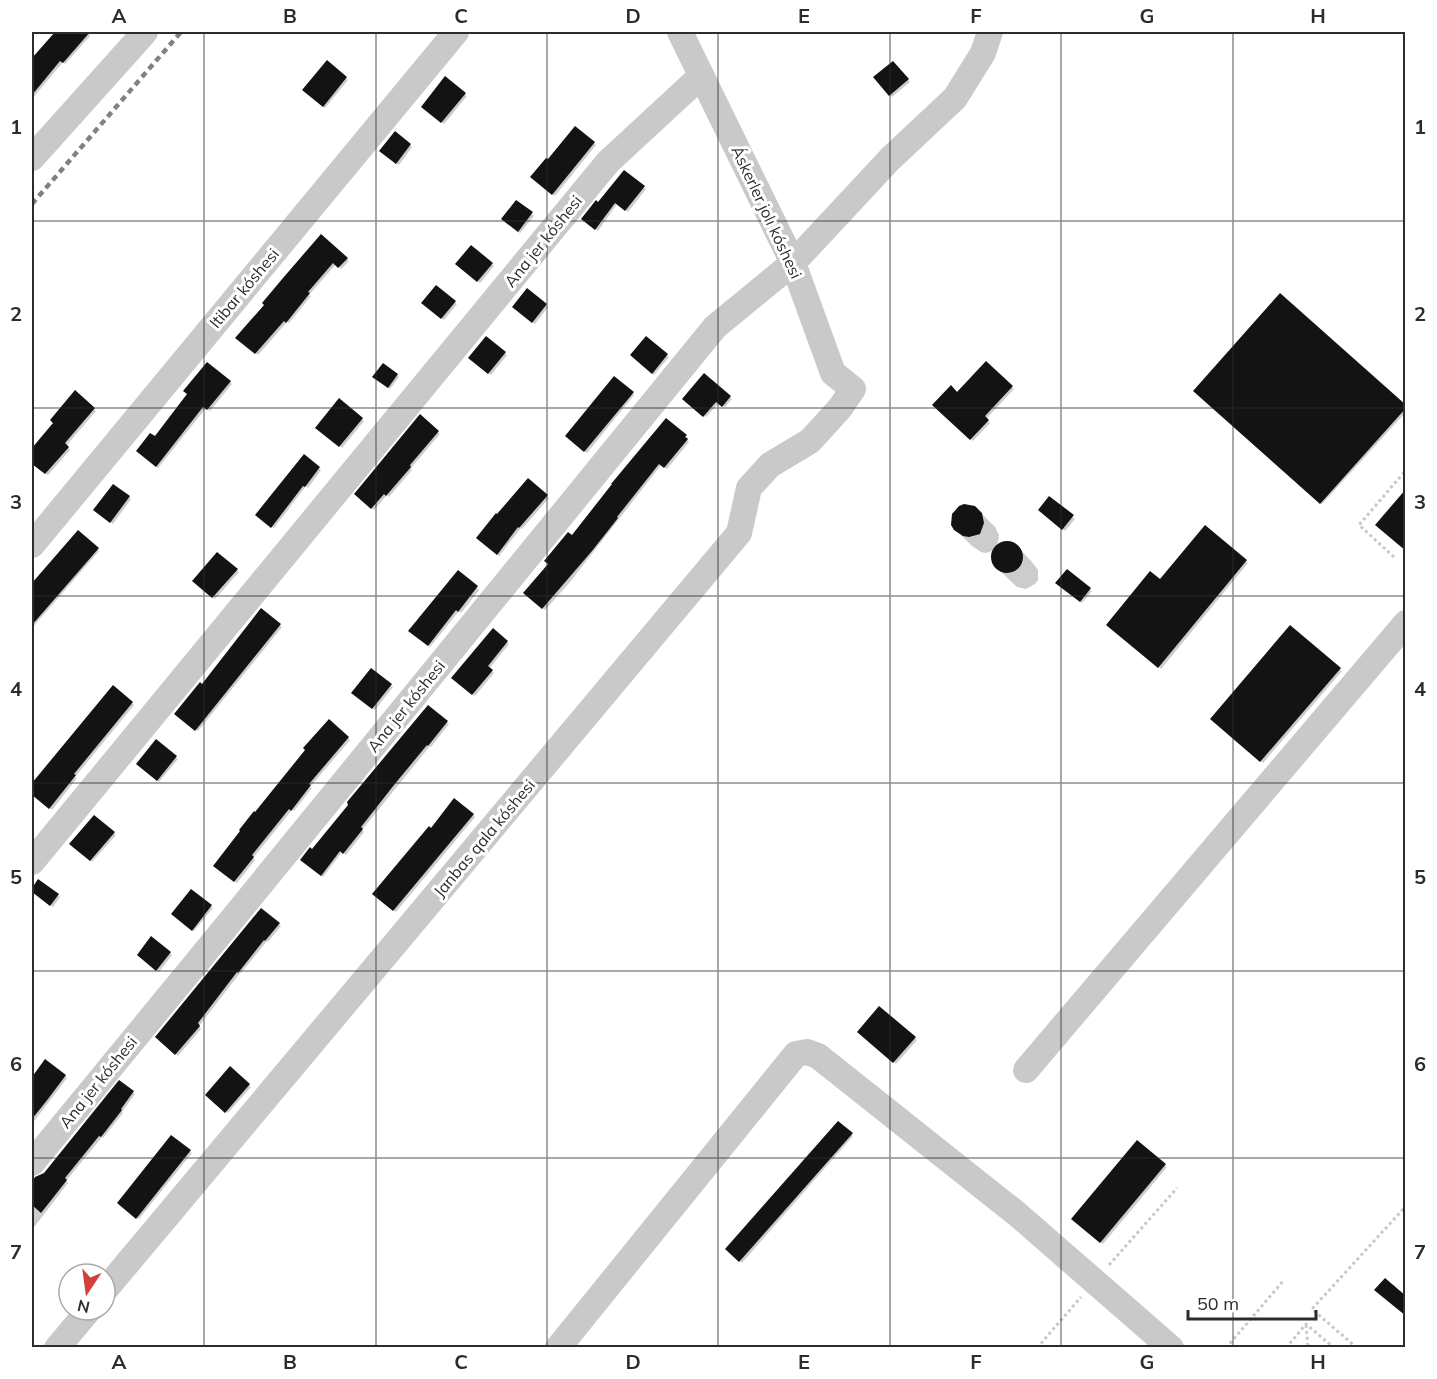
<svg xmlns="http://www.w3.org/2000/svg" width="1437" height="1379" font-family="Mulish,sans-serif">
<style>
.shadow{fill:#0003}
.building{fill:#131313}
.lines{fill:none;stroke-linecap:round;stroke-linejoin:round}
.path{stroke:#c9c9c9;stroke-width:3;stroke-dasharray:3 3;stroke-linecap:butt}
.minor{stroke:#c9c9c9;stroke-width:26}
.rail{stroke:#818181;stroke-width:4.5;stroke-dasharray:6 4.5;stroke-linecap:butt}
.grid{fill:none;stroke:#2c2c2c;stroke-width:1.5;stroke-opacity:0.55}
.labels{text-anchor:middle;stroke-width:6;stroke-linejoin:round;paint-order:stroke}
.street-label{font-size:16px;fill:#2c2c2c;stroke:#fff}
.neatline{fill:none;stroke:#2c2c2c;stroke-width:2}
.grid-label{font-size:20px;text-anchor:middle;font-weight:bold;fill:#2c2c2c}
</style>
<rect width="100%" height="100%" fill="#fff"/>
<path class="shadow" d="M57,32H91L89,35L90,36L65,64L63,62L32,99V53L36,56Z
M327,62L348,80L325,108L304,90Z
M893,63L910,82L892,97L875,78Z
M446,79L467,96L444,124L423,107Z
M575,128L596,145L555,196L532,177Z
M395,134L412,147L399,165L383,153Z
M625,172L646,189L628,212L617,204L598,231L583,219L598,204Z
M517,202L534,216L520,233L505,221Z
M321,237L349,261L341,269L336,264L309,295L311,296L289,323L287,322L258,355L238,338Z
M472,247L494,266L480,283L457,264Z
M436,287L457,304L444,320L423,303Z
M528,290L548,307L535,324L514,307Z
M486,338L507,355L491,375L470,358Z
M646,338L669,357L654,375L632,355Z
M986,363L1014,389L986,419L990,423L973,441L934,405L957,394Z
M207,364L232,384L210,411L206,408L158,468L138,451L155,438L189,394Z
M397,375L399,377L390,389L376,379Z
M705,375L732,399L725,407L719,403L706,417L684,399Z
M614,378L634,395L587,453L567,436Z
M1195,391L1406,407V412L1322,504Z
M75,392L96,411L66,446L70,450L48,475L32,463V450L55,423Z
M339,401L364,421L342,448L317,428Z
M420,416L440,434L411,468L412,470L389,497L387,495L374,510L356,494Z
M666,420L688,438L687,440L689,442L667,469L661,465L570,582L545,610L525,593L572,537Z
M304,456L321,470L308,488L306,486L274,528L258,517Z
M528,480L549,498L522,529L521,528L499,556L478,538Z
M129,497L131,499L113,524L97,512Z
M1050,498L1075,519L1065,531L1040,510Z
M978,510L995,527L999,535L997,547L1006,542L1016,545L1032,562L1038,570V580L1035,584L1026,589L1017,587L996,567L993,558L995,550L986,553L981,552L972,546L955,529Z
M1205,527L1248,563L1161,669L1108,625L1160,581Z
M78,532L99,551L32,628L33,629L32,631V585Z
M217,554L239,572L215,599L194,581Z
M1067,571L1092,591L1082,603L1057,583Z
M458,572L479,590L461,613L459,611L430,647L410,631Z
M261,610L282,627L198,731L176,713L202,686Z
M1291,627L1342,671L1263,763L1212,719Z
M493,630L509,644L489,669L494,673L475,696L453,678Z
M371,670L393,687L375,710L353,693Z
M113,687L134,705L75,777L77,778L52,810L32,794V785Z
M428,707L449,724L431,747L430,746L362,830L364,832L346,855L342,852L323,877L304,862Z
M329,721L350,740L310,787L312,788L294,811L292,810L253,858L255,860L237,883L215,866Z
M156,741L178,759L159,782L138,764Z
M455,800L475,817L396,912L374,894L431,830Z
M94,817L116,835L92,862L71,844Z
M38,881L60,897L53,907L32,890Z
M191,891L213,908L194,931L173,914Z
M261,910L281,926L268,942L267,941L241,973H240L199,1026L201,1029L178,1056L157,1037Z
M152,938L172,955L159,972L139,955Z
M879,1008L917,1040L896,1064L859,1032Z
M230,1068L251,1087L228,1113L207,1095Z
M40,1072L65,1076L67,1078L32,1124V1083Z
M120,1082L135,1094L122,1112L123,1113L103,1138L102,1137L66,1181L68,1183L32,1230V1184L36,1179L45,1174Z
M839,1123L853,1136L742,1263L728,1249Z
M171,1137L192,1153L139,1219L119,1203Z
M1137,1142L1167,1167L1103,1244L1073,1219Z"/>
<path class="building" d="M55,32H90L63,63L60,61L32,95V58Z
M327,60L347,77L323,107L302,90Z
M893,61L909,79L889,96L873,77Z
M445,76L466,93L441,123L421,107Z
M575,126L595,142L552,195L530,177L546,158L548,159Z
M395,131L411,144L396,164L379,151Z
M624,170L645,186L625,211L615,203L595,230L581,219L596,200L598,202Z
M516,200L533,212L518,232L501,219Z
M321,234L348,258L338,268L333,263L308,292L310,293L286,323L284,321L255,354L235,338L264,305L262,303L283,278Z
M471,245L493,263L477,282L455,264Z
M436,285L456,301L441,319L421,303Z
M527,288L547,304L532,323L512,307Z
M1280,293L1406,405V408L1320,504L1193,391Z
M486,336L506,352L488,374L468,358Z
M646,336L668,354L652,374L630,355Z
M986,361L1013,386L985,416L989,420L970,440L932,405L951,385L957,392Z
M207,362L231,381L207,410L203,407L156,467L136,451L150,433L155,436L187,394L183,391Z
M383,363L398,374L388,388L372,377Z
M704,373L731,396L722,407L716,402L703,417L682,399Z
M614,376L634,392L584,452L565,436Z
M75,390L95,408L65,443L69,447L45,474L32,464V448L53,423L50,420Z
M339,398L363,418L339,447L315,428Z
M420,414L439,431L410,465L411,467L386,496L384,494L371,509L354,494Z
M666,418L687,435L685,437L688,439L664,468L659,464L617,517L618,518L592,551L542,609L523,593L548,564L544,561L568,532L572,535L612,484H611Z
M304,454L320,467L305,487L303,486L271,528L255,515Z
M528,478L548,495L519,528L518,527L497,555L476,538L496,513L497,514Z
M113,484L130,496L110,523L93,510Z
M1406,489V551L1375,525Z
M1049,496L1074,515L1062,530L1038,510Z
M964,504L975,506L982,513L984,523L980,534L969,537L963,536L954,530L951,525L952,514L959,506Z
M1205,525L1247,560L1158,668L1106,625L1150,571L1160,579Z
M78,530L99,548L32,625V583Z
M991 557a16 16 0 1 1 32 0a16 16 0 1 1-32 0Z
M217,552L238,569L212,598L192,581Z
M1067,569L1091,588L1080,602L1055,583Z
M458,570L478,586L458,612L456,610L428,646L408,631Z
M261,608L281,624L195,731L174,714L200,682L202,684Z
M1290,625L1341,668L1260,762L1210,719Z
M493,628L508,641L488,666L493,670L472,695L451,678Z
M371,668L392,684L372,709L351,693Z
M113,685L133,702L74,774L76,775L49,809L32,795V783Z
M428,705L448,721L428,746L427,745L394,785L361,827L363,829L343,854L340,851L321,876L300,860L310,847L312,849L348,805L347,802Z
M329,719L349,737L309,784L311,785L291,811L289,809L252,855L254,857L234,882L213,866L240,831L239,830L254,811L255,812L305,750L303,748Z
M156,739L177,756L157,781L136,764Z
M454,798L474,814L393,911L372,894L429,826L431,828Z
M94,815L115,832L90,861L69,844Z
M38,879L59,894L50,906L32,892V888Z
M191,889L212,905L192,931L171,914Z
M261,908L280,923L265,941L264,940L238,973L237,972L198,1023L200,1026L175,1055L155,1037Z
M151,936L171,952L156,971L137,955Z
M879,1006L916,1037L893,1063L857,1032Z
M45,1059L66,1075L48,1099L32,1119V1077Z
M230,1066L250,1084L225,1113L205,1095Z
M119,1080L134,1091L121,1109L122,1110L101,1137L99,1136L65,1178L67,1180L41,1213L32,1205V1182L35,1177L44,1173Z
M838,1121L853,1133L739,1262L725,1249Z
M171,1135L191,1150L136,1219L117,1203Z
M1137,1140L1166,1164L1100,1243L1071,1219Z
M1385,1278L1406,1296V1316L1374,1290Z"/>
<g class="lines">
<path class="path" d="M1394,557L1359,525L1406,470
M1109,1265L1177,1188
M1306,1325L1308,1348
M1037,1348L1081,1297
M1226,1348L1284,1280
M1286,1348L1306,1324L1334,1348
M1357,1348L1312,1309L1406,1206"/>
<path class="minor" d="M32,158L145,32
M32,545L456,32
M32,862L608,162L701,76
M1026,1070L1406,623
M32,1163L225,928L715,327L793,263L890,159L955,98L983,53L990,32
M105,1290L739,533L749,488L770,465L810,441L840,408L853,389L833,373L793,263L680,32
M57,1348L89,1310
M558,1348L796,1054L807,1052L818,1056L1017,1214L1171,1348"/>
<path class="rail" d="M32,204L181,32"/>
</g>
<path class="grid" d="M204,32V1348M376,32V1348M547,32V1348M718,32V1348M890,32V1348M1061,32V1348M1233,32V1348M32,221H1406M32,408H1406M32,596H1406M32,783H1406M32,971H1406M32,1158H1406"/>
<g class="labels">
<g class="street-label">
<text transform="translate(767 212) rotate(65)" y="6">Áskerler jolı kóshesi</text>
<text transform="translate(543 241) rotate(-51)" y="6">Ana jer kóshesi</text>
<text transform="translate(244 288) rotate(-50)" y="6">Itibar kóshesi</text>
<text transform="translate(406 706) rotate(-51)" y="6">Ana jer kóshesi</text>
<text transform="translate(484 838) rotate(-50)" y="6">Janbas qala kóshesi</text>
<text transform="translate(98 1082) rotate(-51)" y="6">Ana jer kóshesi</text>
</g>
</g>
<rect width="1437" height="1379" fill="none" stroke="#ffffff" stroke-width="66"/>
<g transform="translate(87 1292) rotate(193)"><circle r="28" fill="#ffffff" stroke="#ababab" stroke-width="1.5"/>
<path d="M0-4.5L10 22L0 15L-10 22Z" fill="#d4403d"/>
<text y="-9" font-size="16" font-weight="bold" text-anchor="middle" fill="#2c2c2c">N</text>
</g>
<path d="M1188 1310v9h128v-9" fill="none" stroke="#2c2c2c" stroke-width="3"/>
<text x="1197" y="1310" font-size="18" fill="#2c2c2c" stroke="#ffffff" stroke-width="4.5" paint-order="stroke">50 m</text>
<rect x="33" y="33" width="1371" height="1313" class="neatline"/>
<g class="grid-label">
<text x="119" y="23">A</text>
<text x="290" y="23">B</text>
<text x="461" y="23">C</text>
<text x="633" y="23">D</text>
<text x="804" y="23">E</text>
<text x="976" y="23">F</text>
<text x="1147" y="23">G</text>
<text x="1318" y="23">H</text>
<text x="16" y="134">1</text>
<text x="1420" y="134">1</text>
<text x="16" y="321">2</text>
<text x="1420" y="321">2</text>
<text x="16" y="509">3</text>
<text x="1420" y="509">3</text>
<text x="16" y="696">4</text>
<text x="1420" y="696">4</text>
<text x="16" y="884">5</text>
<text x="1420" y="884">5</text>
<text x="16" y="1071">6</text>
<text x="1420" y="1071">6</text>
<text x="16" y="1259">7</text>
<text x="1420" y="1259">7</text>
<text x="119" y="1369">A</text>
<text x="290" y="1369">B</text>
<text x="461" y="1369">C</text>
<text x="633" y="1369">D</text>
<text x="804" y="1369">E</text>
<text x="976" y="1369">F</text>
<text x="1147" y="1369">G</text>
<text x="1318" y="1369">H</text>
</g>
</svg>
